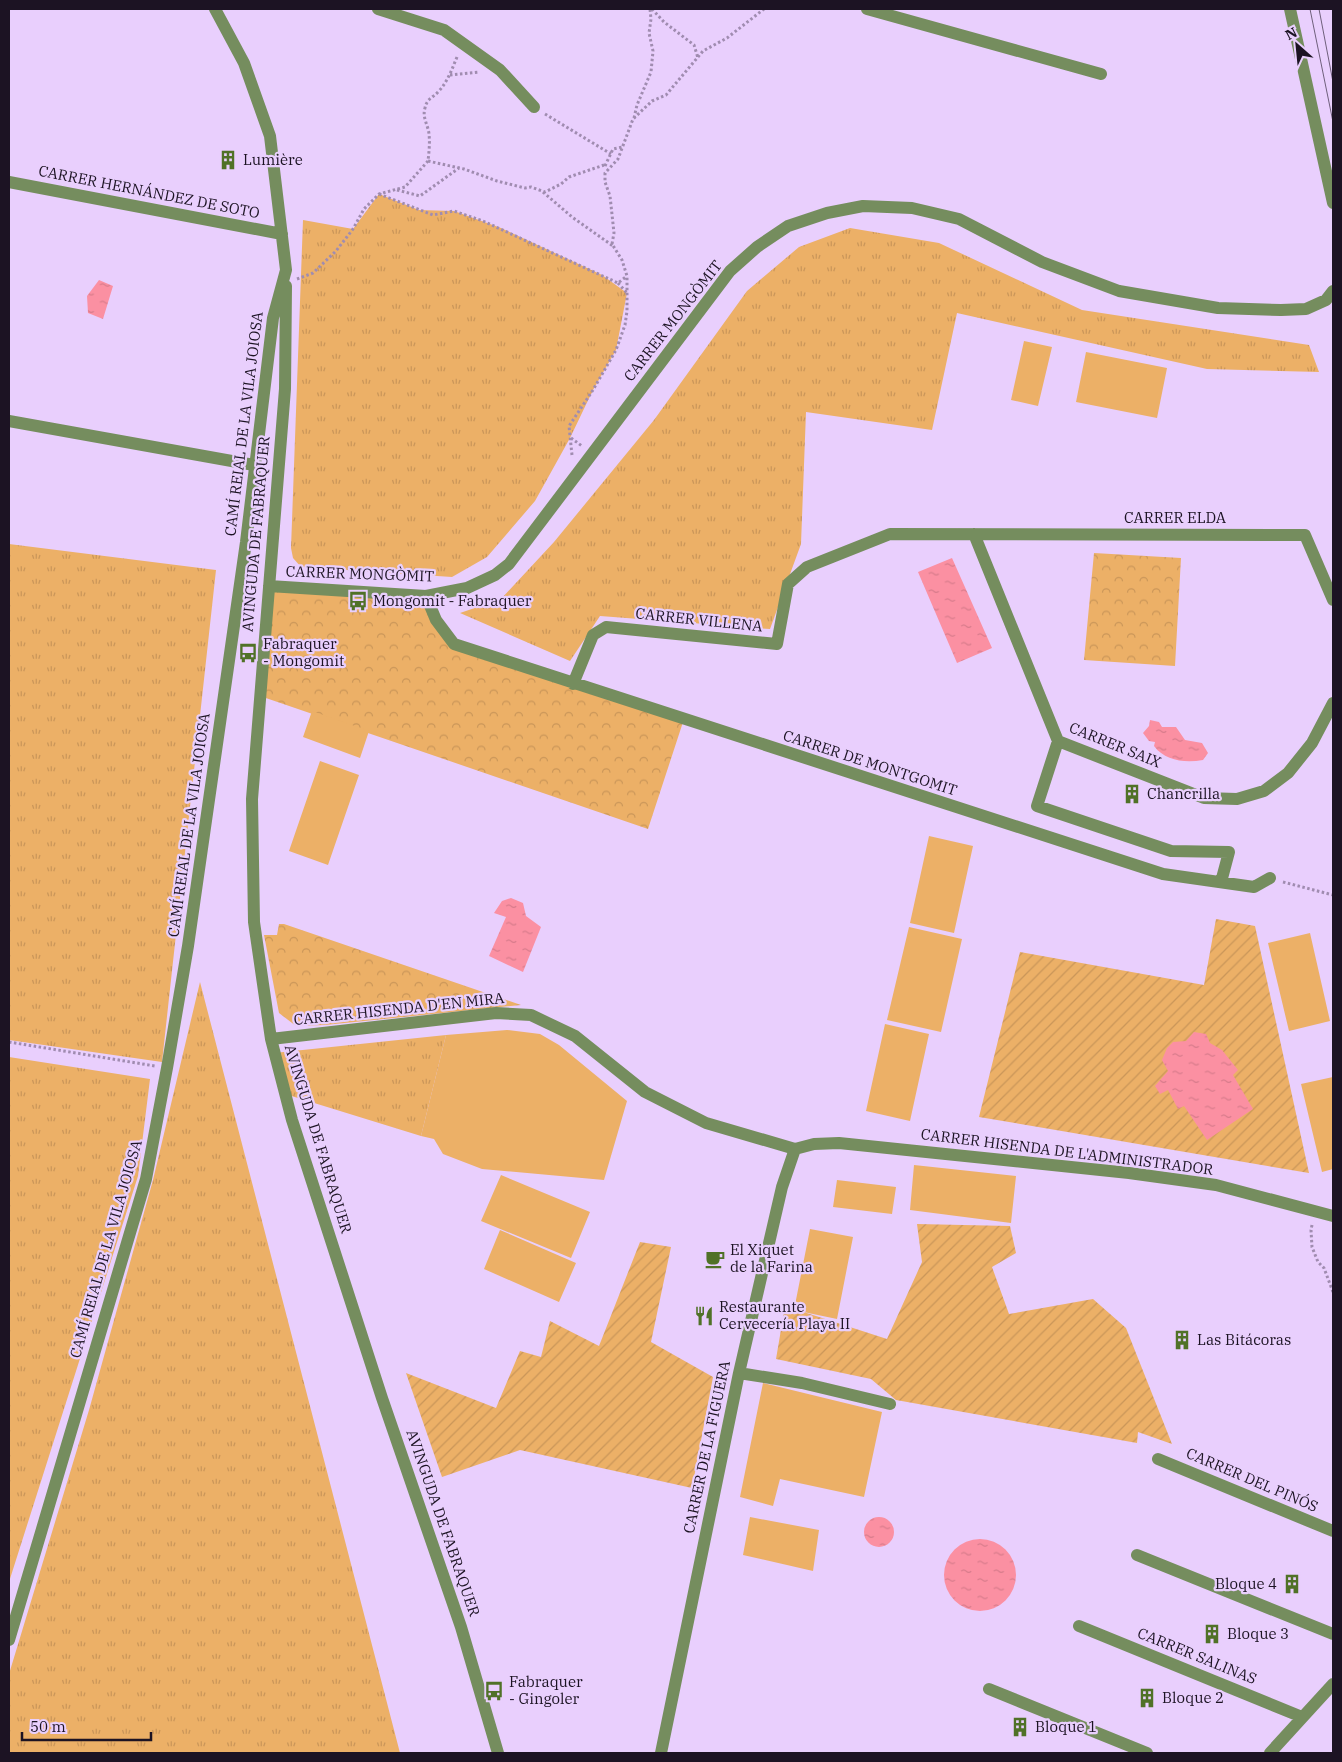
<svg xmlns="http://www.w3.org/2000/svg" width="1342" height="1762" font-family="'IBM Plex Serif',serif">
<style>
.grass{fill:url(#grass-tufts)}
.forest{fill:url(#forest-crowns)}
.garden{fill:url(#garden-furrows)}
.pitch{fill:#ecb067}
.water{fill:url(#water-ripples)}
.lines{fill:none;stroke-linecap:round;stroke-linejoin:round}
.path{stroke:#a08cb0;stroke-width:3;stroke-dasharray:2.5 2.5;stroke-linecap:butt}
.minor{stroke:#758d5e;stroke-width:12}
.tram{stroke:#6f5f7b;stroke-width:1}
.labels{text-anchor:middle;stroke-width:4.5;stroke-linejoin:round;paint-order:stroke}
.poi-label{font-size:15px;fill:#1c1323;stroke:#e9cffd;text-anchor:start}
.street-label{font-size:15px;fill:#1c1323;stroke:#e9cffd}
</style>
<defs>
<pattern id="grass-tufts" width="24" height="20" patternUnits="userSpaceOnUse" patternTransform="scale(1.25)"><rect width="24" height="20" fill="#ecb067"/><path d="M3 7l-1-3M5 7V3M7 7l1-3M15 17l-1-3M17 17v-4M19 17l1-3" fill="none" stroke="#ca9659"/></pattern>
<pattern id="forest-crowns" width="20" height="18" patternUnits="userSpaceOnUse" patternTransform="scale(1.25)"><rect width="20" height="18" fill="#ecb067"/><path d="M2 6a3 3 0 1 1 6 0M12 15a3 3 0 1 1 6 0" fill="none" stroke="#ca9659"/></pattern>
<pattern id="garden-furrows" width="10" height="10" patternUnits="userSpaceOnUse" patternTransform="scale(1.25)"><rect width="10" height="10" fill="#ecb067"/><path d="M-1 1l2-2M0 10L10 0M9 11l2-2" fill="none" stroke="#ca9659"/></pattern>
<pattern id="water-ripples" width="26" height="14" patternUnits="userSpaceOnUse" patternTransform="scale(1.25)"><rect width="26" height="14" fill="#fb90a2"/><path d="M2 4q2-2 4 0t4 0M15 11q2-2 4 0t4 0" fill="none" stroke="#d77b8b"/></pattern>
</defs>
<rect width="100%" height="100%" fill="#e9cffd"/>
<path class="grass" d="M379,194L419,210L454,211L501,228L602,275L627,293L616,350L593,390L570,438L535,501L487,557L452,577L301,567L293,558L291,548L303,220L353,229Z
M850,228L939,243L1082,310L1309,345L1319,372L1207,369L957,313L932,430L806,412L801,544L770,629L600,616L570,661L460,613L501,599L554,542L654,420L747,291L799,247Z
M9,544L216,570L162,1062L9,1040Z
M200,982L400,1753H9V1674L89,1410L153,1180Z
M446,1035L421,1136L285,1094L274,1053Z
M9,1057L150,1079L138,1176L9,1582Z"/>
<path class="forest" d="M1094,553L1181,558L1175,666L1084,660Z
M269,586L426,596L454,644L684,719L648,829L260,696Z
M279,924H284L521,1005L325,1025L296,1026L279,1013L264,935H277Z"/>
<path class="garden" d="M1216,919L1255,926L1309,1173L979,1117L1020,952L1204,985Z
M917,1224L1010,1226L1016,1253L992,1267L1009,1314L1093,1299L1126,1328L1172,1444L1138,1432L1137,1443L896,1400L871,1379L776,1359L785,1306L887,1339L922,1262Z
M640,1242L671,1247L651,1342L713,1377L692,1488L520,1450L442,1477L406,1373L496,1408L520,1351L541,1357L550,1321L599,1346Z"/>
<path class="pitch" d="M1024,341L1052,347L1038,406L1011,400Z
M1086,352L1167,368L1157,418L1076,402Z
M312,711L369,731L360,758L303,737Z
M320,761L359,775L328,865L289,851Z
M929,836L973,846L954,933L910,923Z
M909,927L962,939L941,1032L887,1020Z
M1310,933L1330,1021L1289,1031L1268,943Z
M885,1024L929,1034L910,1121L866,1111Z
M507,1030L540,1034L559,1045L627,1101L604,1180L482,1169L443,1154L434,1139L421,1136L446,1035Z
M1333,1077V1169L1322,1172L1301,1084Z
M914,1165L1016,1176L1011,1223L910,1210Z
M501,1175L590,1212L571,1258L481,1221Z
M837,1180L896,1187L892,1214L833,1207Z
M810,1229L853,1237L837,1319L794,1310Z
M500,1230L576,1263L559,1302L484,1269Z
M763,1383L882,1412L864,1497L780,1479L773,1506L740,1497Z
M750,1517L819,1530L813,1571L743,1555Z"/>
<path class="water" d="M99,280L113,286L103,319L88,313L87,296Z
M952,558L992,648L957,663L918,572Z
M1150,720L1159,722L1162,727H1176L1185,740L1202,743L1208,753L1203,760C1185,763 1165,761 1154,746L1155,742L1149,741L1143,733L1149,726Z
M511,898L523,903L526,916L541,927L523,972L489,956L506,917L494,913L502,901Z
M1194,1032L1206,1034L1210,1043L1222,1050L1238,1070L1233,1075L1253,1109L1207,1140L1184,1106L1178,1109L1168,1090L1160,1094L1155,1086L1168,1071L1162,1060L1167,1048L1173,1042L1186,1041Z
M864 1532a15 15 0 1 1 30 0a15 15 0 1 1-30 0Z
M944 1575a36 36 0 1 1 72 0a36 36 0 1 1-72 0Z"/>
<g class="lines">
<path class="path" d="M652,9L664,22L694,45L698,58
M457,57C452,69 448,81 439,91C433,98 427,98 425,108C422,117 428,125 429,134C430,143 429,152 428,161L464,169L497,181L525,188L531,187L545,192L561,184L569,177L604,165
M450,75L479,72
M545,114L611,154
M634,118L637,105L651,72L653,51L649,33L651,19L650,9
M605,166L613,149L622,147
M397,190L420,196L459,168
M543,192L572,217L613,246
M379,194L433,215L454,211L483,221L618,283L627,276
M297,279L313,273L336,251L353,229L364,209L379,194L405,187L428,161
M618,283L627,293
M571,438L582,446
M572,455L569,426L593,390L616,350L625,325L627,311V276L622,260L612,244L614,233L610,196L605,182V173L618,159L633,119L652,101L666,95L703,51L727,38L764,9
M1283,882L1333,895
M9,1042L155,1066
M1312,1225L1311,1230L1312,1247L1318,1262L1324,1268L1333,1292"/>
<path class="minor" d="M378,9L444,30L500,70L534,107
M867,9L1101,74
M1290,9L1333,203
M9,182L282,234
M286,286L285,389L252,799L254,922L271,1039L292,1120L382,1398L461,1627L498,1753
M9,421L254,465
M974,534L1058,741L1204,798L1237,799L1264,791L1288,773L1312,743L1333,703
M269,586L426,596L467,588L495,575L509,564L730,271L757,247L788,226L827,213L863,206L912,208L959,219L1042,262L1119,291L1218,308L1281,310L1306,309L1326,300L1333,291
M426,596L436,620L454,644L1163,874L1254,887L1270,878
M573,684L593,635L606,627L777,644L788,584L807,567L890,534L1305,535L1333,600
M1058,741L1037,806L1171,851L1229,852L1221,882
M271,1039L496,1013L531,1015L575,1036L645,1092L706,1123L795,1149
M795,1149L814,1144L839,1143L1129,1173L1216,1185L1333,1216
M739,1373L802,1383L890,1404
M1158,1459L1333,1531
M1137,1555L1333,1634
M1079,1626L1302,1717
M9,1640L146,1179L167,1068L188,946L246,542L273,318L286,270L270,136L244,63L215,9
M989,1689L1147,1753
M661,1753L739,1373L782,1187L795,1149
M1270,1753L1333,1684"/>
<path class="tram" d="M1310,9L1333,122
M1319,9L1333,82"/>
</g>
<defs>
<symbol id="building-bare" viewBox="-9 -9 18 18"><path d="M-4-6H4V6H1V3H-1V6H-4ZM-2.5-4.3h1.7v1.8h-1.7ZM.8-4.3h1.7v1.8H.8ZM-2.5-1h1.7V.8h-1.7ZM.8-1h1.7V.8H.8Z" fill="#507127" stroke="#e9cffd" stroke-width="2.5" paint-order="stroke"/></symbol>
<symbol id="bus-bare" viewBox="-9 -9 18 18"><path d="M-5-6H5V4H4V6H2V4H-2V6H-4V4H-5ZM-3.5-4V0h7V-4ZM-3.5 1.2v1.5H-2V1.2ZM2 1.2v1.5H3.5V1.2Z" fill="#507127" stroke="#e9cffd" stroke-width="2.5" paint-order="stroke"/></symbol>
<symbol id="cafe-bare" viewBox="-9 -9 18 18"><path d="M-5.5-4.5H6V0H3Q3 3.5 0 3.5H-2.5Q-5.5 3.5-5.5 0ZM3-3.2v2h1.7v-2ZM-6 4.5H4V6H-6Z" fill="#507127" stroke="#e9cffd" stroke-width="2.5" paint-order="stroke"/></symbol>
<symbol id="restaurant-bare" viewBox="-9 -9 18 18"><path d="M-5-6h1v4h1v-4h1v4h1v-4h1v5L-1.5 .5V6h-2V.5L-5-1ZM5-6V6H3V1.5H1.5Q1.5-4 5-6Z" fill="#507127" stroke="#e9cffd" stroke-width="2.5" paint-order="stroke"/></symbol>
</defs>
<g fill-rule="evenodd">
<use href="#building-bare" x="214" y="146" width="28" height="28"/>
<use href="#bus-bare" x="344" y="587" width="28" height="28"/>
<use href="#bus-bare" x="234" y="639" width="28" height="28"/>
<use href="#building-bare" x="1118" y="780" width="28" height="28"/>
<use href="#cafe-bare" x="701" y="1245" width="28" height="28"/>
<use href="#restaurant-bare" x="690" y="1302" width="28" height="28"/>
<use href="#building-bare" x="1168" y="1326" width="28" height="28"/>
<use href="#building-bare" x="1278" y="1570" width="28" height="28"/>
<use href="#building-bare" x="1198" y="1620" width="28" height="28"/>
<use href="#bus-bare" x="480" y="1677" width="28" height="28"/>
<use href="#building-bare" x="1133" y="1684" width="28" height="28"/>
<use href="#building-bare" x="1006" y="1713" width="28" height="28"/>
</g>
<g class="labels">
<g class="poi-label">
<text x="243" y="165">Lumière</text>
<text x="373" y="606">Mongomit - Fabraquer</text>
<text x="263" y="649">Fabraquer<tspan x="263" dy="17">- Mongomit</tspan></text>
<text x="1147" y="799">Chancrilla</text>
<text x="730" y="1255">El Xiquet<tspan x="730" dy="17">de la Farina</tspan></text>
<text x="719" y="1312">Restaurante<tspan x="719" dy="17">Cervecería Playa II</tspan></text>
<text x="1197" y="1345">Las Bitácoras</text>
<text x="1277" y="1589" text-anchor="end">Bloque 4</text>
<text x="1227" y="1639">Bloque 3</text>
<text x="509" y="1687">Fabraquer<tspan x="509" dy="17">- Gingoler</tspan></text>
<text x="1162" y="1703">Bloque 2</text>
<text x="1035" y="1732">Bloque 1</text>
</g>
<g class="street-label">
<text transform="translate(149 192) rotate(11)" y="5">CARRER HERNÁNDEZ DE SOTO</text>
<text transform="translate(673 321) rotate(-52)" y="5">CARRER MONGÒMIT</text>
<text transform="translate(244 424) rotate(-83)" y="5">CAMÍ REIAL DE LA VILA JOIOSA</text>
<text x="1175" y="523">CARRER ELDA</text>
<text transform="translate(256 534) rotate(-85)" y="5">AVINGUDA DE FABRAQUER</text>
<text transform="translate(360 574) rotate(2)" y="5">CARRER MONGÒMIT</text>
<text transform="translate(699 620) rotate(6)" y="5">CARRER VILLENA</text>
<text transform="translate(1115 745) rotate(22)" y="5">CARRER SAIX</text>
<text transform="translate(870 763) rotate(18)" y="5">CARRER DE MONTGOMIT</text>
<text transform="translate(189 825) rotate(-82)" y="5">CAMÍ REIAL DE LA VILA JOIOSA</text>
<text transform="translate(399 1009) rotate(-6)" y="5">CARRER HISENDA D'EN MIRA</text>
<text transform="translate(318 1139) rotate(73)" y="5">AVINGUDA DE FABRAQUER</text>
<text transform="translate(1067 1152) rotate(7)" y="5">CARRER HISENDA DE L'ADMINISTRADOR</text>
<text transform="translate(106 1249) rotate(-74)" y="5">CAMÍ REIAL DE LA VILA JOIOSA</text>
<text transform="translate(707 1447) rotate(-78)" y="5">CARRER DE LA FIGUERA</text>
<text transform="translate(1252 1480) rotate(23)" y="5">CARRER DEL PINÓS</text>
<text transform="translate(443 1523) rotate(71)" y="5">AVINGUDA DE FABRAQUER</text>
<text transform="translate(1197 1656) rotate(22)" y="5">CARRER SALINAS</text>
</g>
</g>
<rect width="1342" height="1762" fill="none" stroke="#1c1323" stroke-width="20"/>
<g transform="translate(1297 45) rotate(333)" stroke="#e9cffd" stroke-width="4" paint-order="stroke">
<path d="M0-4L9 19L0 12L-9 19Z" fill="#1c1323"/>
<text y="-8" font-size="14" font-weight="bold" text-anchor="middle" fill="#1c1323">N</text>
</g>
<path d="M22 1732v8h129v-8" fill="none" stroke="#1c1323" stroke-width="2.5"/>
<text x="30" y="1732" font-size="15" fill="#1c1323" stroke="#e9cffd" stroke-width="4" paint-order="stroke">50 m</text>
</svg>
